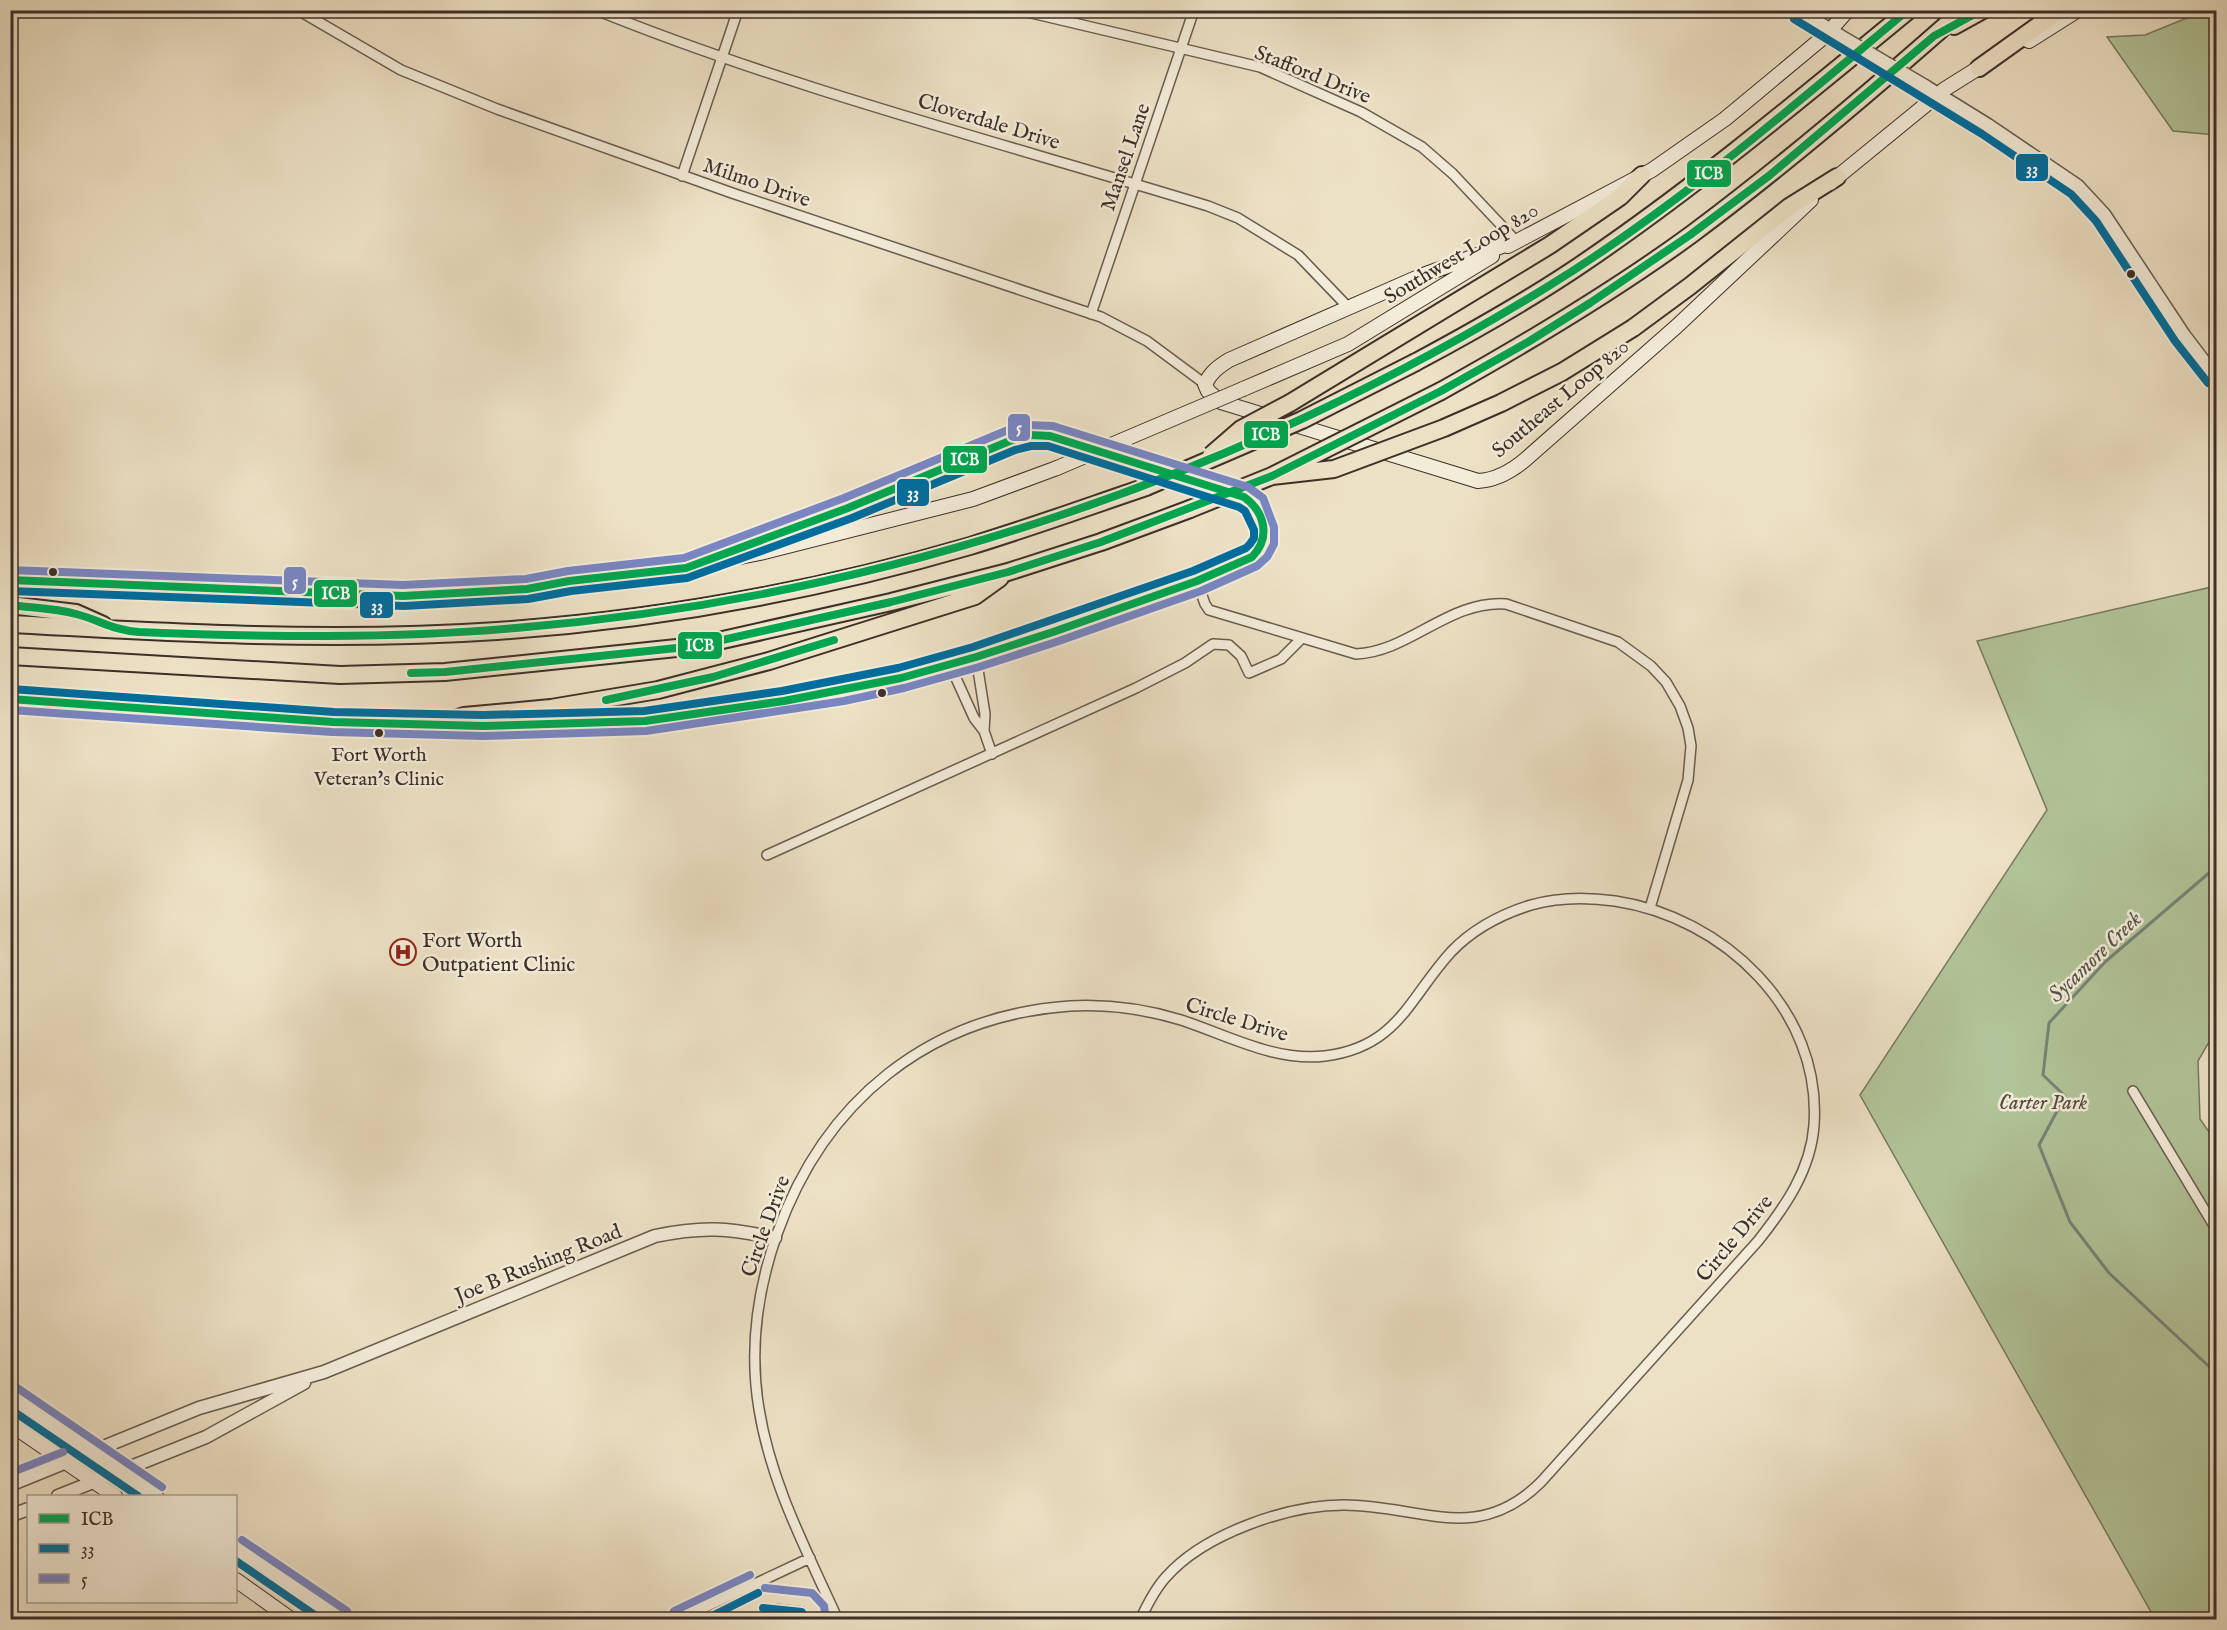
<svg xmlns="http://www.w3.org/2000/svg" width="2227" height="1630" font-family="'IM FELL English',serif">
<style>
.green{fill:#b2c499;stroke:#777a61;stroke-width:1.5}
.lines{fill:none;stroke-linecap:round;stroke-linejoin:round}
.stream{stroke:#748579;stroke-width:3}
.minor-casing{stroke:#685c50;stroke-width:12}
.tertiary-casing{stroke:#685c50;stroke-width:15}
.secondary-casing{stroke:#3c2f29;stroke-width:16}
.motorway-casing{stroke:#3c2f29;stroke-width:20}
.minor{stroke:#f3ecd9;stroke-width:9}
.tertiary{stroke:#f3ecd9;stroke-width:12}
.secondary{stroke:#f3ecd9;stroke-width:14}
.motorway{stroke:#ede1c5;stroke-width:16}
.tertiary-bridge-casing{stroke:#685c50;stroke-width:15;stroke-linecap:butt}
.secondary-bridge-casing{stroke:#3c2f29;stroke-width:16;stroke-linecap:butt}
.motorway-bridge-casing{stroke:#3c2f29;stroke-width:20;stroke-linecap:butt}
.tertiary-bridge{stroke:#f3ecd9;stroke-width:12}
.secondary-bridge{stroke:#f3ecd9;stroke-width:14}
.motorway-bridge{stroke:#ede1c5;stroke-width:16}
.bus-1-casing{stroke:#f3ecd9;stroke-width:12}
.bus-2-casing{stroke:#f3ecd9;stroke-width:12}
.bus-3-casing{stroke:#f3ecd9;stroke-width:12}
.bus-1{stroke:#00a651;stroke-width:8}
.bus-2{stroke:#006d9e;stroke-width:8}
.bus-3{stroke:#7986c2;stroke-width:8}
.bus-dot{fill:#3c2f29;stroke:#f3ecd9;stroke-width:2}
.labels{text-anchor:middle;stroke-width:5;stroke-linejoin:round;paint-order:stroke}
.bus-label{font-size:20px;fill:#3c2f29;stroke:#f3ecd9}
.street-label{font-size:21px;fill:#3c2f29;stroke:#f3ecd9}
.poi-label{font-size:21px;fill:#3c2f29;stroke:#f3ecd9;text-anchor:start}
.park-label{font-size:21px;font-style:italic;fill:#544d3f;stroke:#f3ecd9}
.water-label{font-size:22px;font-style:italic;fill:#54534a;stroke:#f3ecd9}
.line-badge{stroke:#f3ecd9;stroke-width:2}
.badge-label{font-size:16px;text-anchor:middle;font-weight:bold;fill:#fff}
</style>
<rect width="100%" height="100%" fill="#ede1c5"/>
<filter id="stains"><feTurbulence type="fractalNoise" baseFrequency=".00333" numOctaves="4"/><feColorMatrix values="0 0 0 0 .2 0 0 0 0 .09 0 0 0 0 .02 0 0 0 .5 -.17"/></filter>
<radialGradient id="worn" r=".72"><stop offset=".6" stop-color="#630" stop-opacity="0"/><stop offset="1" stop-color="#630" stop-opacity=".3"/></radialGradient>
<path class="green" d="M2204,11H2216V135L2173,131L2107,37L2145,35Z
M2216,586V1030L2198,1061L2200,1119L2216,1142V1619H2155L1860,1095L2047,810L1977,641Z
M777,1604L804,1607L808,1613L807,1618L784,1619L775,1607Z"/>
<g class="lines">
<path class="stream" d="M2216,867L2105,962L2049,1023L2043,1075L2065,1096L2039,1145L2070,1222L2109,1273L2216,1373"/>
<defs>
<path id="minor" d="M298,10L401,70L497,109L732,193L1101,317L1147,341L1205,384
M596,10C794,90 1003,143 1208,206L1238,218L1298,255L1348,307
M1019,10L1260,67L1361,112L1422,147L1453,174L1516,241
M682,176L738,10
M1091,314L1194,10
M1197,581L1205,604L1209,610L1356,654C1409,652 1449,600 1506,604L1618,642L1651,666L1666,682L1680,706L1688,728L1691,746L1688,780L1650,908
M976,657L985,714L984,731
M950,665L974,718L984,731L992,754
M767,855L1136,688L1185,663L1213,644L1229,645L1241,656L1249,673L1281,659L1302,638
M2133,1091L2216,1229
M678,1620L810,1558
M838,1620C807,1551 771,1484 759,1409C749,1349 757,1291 777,1234C824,1101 928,1016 1070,1006C1107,1004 1145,1009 1181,1020C1227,1035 1275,1062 1325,1056C1398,1047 1409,998 1451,952C1472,930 1502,914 1531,905C1559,897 1587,897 1615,901C1723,917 1822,1010 1814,1125C1811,1170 1785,1207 1758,1241L1541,1482C1477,1546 1420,1505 1344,1505C1287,1505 1204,1534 1166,1577C1155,1589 1147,1605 1140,1620"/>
<path id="tertiary" d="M1799,10L1847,40
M1925,86L1988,125L2078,186L2104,214L2184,335L2216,377
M10,1485L199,1408L324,1372L655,1236C703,1226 728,1228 775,1238
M58,1496L206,1437L304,1383
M10,1516L28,1509"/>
<path id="secondary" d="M2029,41L2078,10
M1830,183L1945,89L1988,62
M1516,241L1423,275L1229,360C1218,367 1211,372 1205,384L1208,391L1221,402L1478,481C1496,480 1512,471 1526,459L1677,326L1811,200
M1508,246L1652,170L1725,119L1760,90L1826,35L1848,10
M1243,389L1348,344L1492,256
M730,559L760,553L973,499L1057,468
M10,580L403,596L527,589L569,581L693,566
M10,699L333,722L483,726L596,724L645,721L784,701L842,691L901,678L976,657L1053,632L1197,581L1252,557L1259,550L1264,540V528L1254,504L1244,497L1050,436L1030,435L1012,440L848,508L686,568
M10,1396L156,1496
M10,1424L115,1496
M236,1549L341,1620
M236,1580L292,1620"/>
<path id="motorway" d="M1954,26L1983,10
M1979,68L2060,10
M1633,328L1690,286L1789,207L1837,177
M1416,362C1474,331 1531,299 1585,262C1698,185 1803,97 1909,10
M1441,391C1527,343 1613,292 1692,234C1786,164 1875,88 1963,10
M1290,403L1550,245L1620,197L1642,175
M10,605L76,613L103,625
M10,624C173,633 335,642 497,631C657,620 816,591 970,546C1029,528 1087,507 1146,487
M10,656L340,675L445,672L696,646L891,602L1008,572L1101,542L1190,509
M438,724L464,716L551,708L658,690L769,661L975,596L1000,578"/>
</defs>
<use href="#minor" class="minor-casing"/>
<use href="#tertiary" class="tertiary-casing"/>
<use href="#secondary" class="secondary-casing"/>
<use href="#motorway" class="motorway-casing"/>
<use href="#minor" class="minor"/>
<use href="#tertiary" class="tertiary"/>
<use href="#secondary" class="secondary"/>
<use href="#motorway" class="motorway"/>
<defs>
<path id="tertiary-bridge" d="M1847,40L1925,86"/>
<path id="secondary-bridge" d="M1057,468L1243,389"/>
<path id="motorway-bridge" d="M1211,455L1241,429L1290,403
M1272,476L1334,469L1444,428L1501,403L1562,372L1633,328
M1146,487L1302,420L1416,362
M1190,509L1272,476L1441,391"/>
</defs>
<use href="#tertiary-bridge" class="tertiary-bridge-casing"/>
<use href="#secondary-bridge" class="secondary-bridge-casing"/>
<use href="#motorway-bridge" class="motorway-bridge-casing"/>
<use href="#tertiary-bridge" class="tertiary-bridge"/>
<use href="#secondary-bridge" class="secondary-bridge"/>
<use href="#motorway-bridge" class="motorway-bridge"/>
<defs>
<path id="bus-1" d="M10,580L403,596L527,589L569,581L686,568L848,508L1012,440L1030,435L1050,436L1244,497C1265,512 1271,538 1252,557L1197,581L1053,632L976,657L901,678L784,701L645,721L483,726L333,722L10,699
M10,605C32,608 54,608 76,614C100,620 111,630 139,632C264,637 391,639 516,628C881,598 1235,479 1547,287C1676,208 1792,107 1908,10
M411,673L445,672L696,646L891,602L1008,572L1101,542L1272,476L1441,391L1528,342L1590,303L1690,235L1770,175L1934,36L1982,10
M606,700L713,677L834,640"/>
<path id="bus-2" d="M1794,19L1982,134L2071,194L2096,221L2175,341L2208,383
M10,591L404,606L528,599L571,591L687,578L852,518L1015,450L1031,446H1048L1239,507L1245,511L1254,530V538L1250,544L1246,548L1193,571L973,647L898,668L782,691L644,711L483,715L334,712L11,689
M10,1409L138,1496
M236,1561L322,1620
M763,1608L802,1612L804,1620
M704,1620L758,1593"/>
<path id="bus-3" d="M10,570L403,585L526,579L568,571L684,558L844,498L1008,430L1029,425L1053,426L1248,487L1263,498L1274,527V544L1267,557L1257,566L1201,591L1056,642L979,667L904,688L844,701L646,731L483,736L332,732L10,710
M16,1387L162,1487
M10,1473L63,1452
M242,1540L347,1611
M765,1588L812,1593L824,1606L826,1620
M674,1611L750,1575"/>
</defs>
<use href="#bus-1" class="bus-1-casing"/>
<use href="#bus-2" class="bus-2-casing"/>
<use href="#bus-3" class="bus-3-casing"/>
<use href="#bus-1" class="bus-1"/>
<use href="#bus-2" class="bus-2"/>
<use href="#bus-3" class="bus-3"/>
</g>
<defs>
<symbol id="hospital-ring" viewBox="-11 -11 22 22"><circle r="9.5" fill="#f3ecd9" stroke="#8f2418" stroke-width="1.5"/><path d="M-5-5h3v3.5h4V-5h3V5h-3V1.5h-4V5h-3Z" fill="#8f2418"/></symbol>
</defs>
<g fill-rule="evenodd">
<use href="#hospital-ring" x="388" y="937" width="30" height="30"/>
</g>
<g class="bus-dot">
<circle cx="2131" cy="274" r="5"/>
<circle cx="53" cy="572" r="5"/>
<circle cx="882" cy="693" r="5"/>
<circle cx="379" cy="733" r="5"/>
</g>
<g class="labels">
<g class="bus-label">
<text x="379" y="761">Fort Worth<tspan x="379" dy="24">Veteran's Clinic</tspan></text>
</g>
<g class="street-label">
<text transform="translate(1313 74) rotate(22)" y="7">Stafford Drive</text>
<text transform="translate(989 121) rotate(17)" y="7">Cloverdale Drive</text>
<text transform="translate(1125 157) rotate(-71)" y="7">Mansel Lane</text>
<text transform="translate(757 182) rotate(19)" y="7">Milmo Drive</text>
<text transform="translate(1461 253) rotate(-31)" y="7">Southwest Loop 820</text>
<text transform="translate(1560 398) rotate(-40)" y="7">Southeast Loop 820</text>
<text transform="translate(1237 1019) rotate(17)" y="7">Circle Drive</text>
<text transform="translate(765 1226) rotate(-70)" y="7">Circle Drive</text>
<text transform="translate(1734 1238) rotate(-50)" y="7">Circle Drive</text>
<text transform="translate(538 1263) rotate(-22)" y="7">Joe B Rushing Road</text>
</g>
<g class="poi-label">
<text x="422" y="947">Fort Worth<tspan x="422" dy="24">Outpatient Clinic</tspan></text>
</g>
<g class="park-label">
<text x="2043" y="1109">Carter Park</text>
</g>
<g class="water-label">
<text transform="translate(2094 956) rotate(-44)" y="8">Sycamore Creek</text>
</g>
</g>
<g class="line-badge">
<rect x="2015" y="153" width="34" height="29" rx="6" fill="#006d9e"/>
<rect x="1686" y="159" width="46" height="29" rx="6" fill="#00a651"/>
<rect x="1007" y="413" width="24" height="29" rx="6" fill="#7986c2"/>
<rect x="1243" y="420" width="46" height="29" rx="6" fill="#00a651"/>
<rect x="942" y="445" width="46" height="29" rx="6" fill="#00a651"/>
<rect x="896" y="478" width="34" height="29" rx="6" fill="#006d9e"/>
<rect x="283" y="566" width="24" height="29" rx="6" fill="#7986c2"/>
<rect x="313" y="579" width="45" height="29" rx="6" fill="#00a651"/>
<rect x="359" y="591" width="35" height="28" rx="6" fill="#006d9e"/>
<rect x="677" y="631" width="46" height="29" rx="6" fill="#00a651"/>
</g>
<g class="badge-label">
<text x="2032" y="174">33</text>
<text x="1709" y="179">ICB</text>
<text x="1019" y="433">5</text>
<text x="1266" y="440">ICB</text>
<text x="965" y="465">ICB</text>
<text x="913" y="498">33</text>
<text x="295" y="587">5</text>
<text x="336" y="599">ICB</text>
<text x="377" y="611">33</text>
<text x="700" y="651">ICB</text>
</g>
<rect width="2227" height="1630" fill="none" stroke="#ede1c5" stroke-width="36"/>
<rect x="12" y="12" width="2203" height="1606" fill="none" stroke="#3c2f29" stroke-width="3"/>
<rect x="18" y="18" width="2191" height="1594" fill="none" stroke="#3c2f29" stroke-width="1.5"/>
<rect x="27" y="1495" width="210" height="108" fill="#f3ecd9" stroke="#aaa093" stroke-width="1.5"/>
<rect x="39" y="1514" width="30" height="9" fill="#00a651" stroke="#aaa093" stroke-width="1.5"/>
<text x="81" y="1525" font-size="18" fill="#3c2f29">ICB</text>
<rect x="39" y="1544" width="30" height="9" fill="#006d9e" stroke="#aaa093" stroke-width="1.5"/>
<text x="81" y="1555" font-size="18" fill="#3c2f29">33</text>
<rect x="39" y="1574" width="30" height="9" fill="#7986c2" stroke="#aaa093" stroke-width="1.5"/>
<text x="81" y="1585" font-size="18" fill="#3c2f29">5</text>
<rect width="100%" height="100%" filter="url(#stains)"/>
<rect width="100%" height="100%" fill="url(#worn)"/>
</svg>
